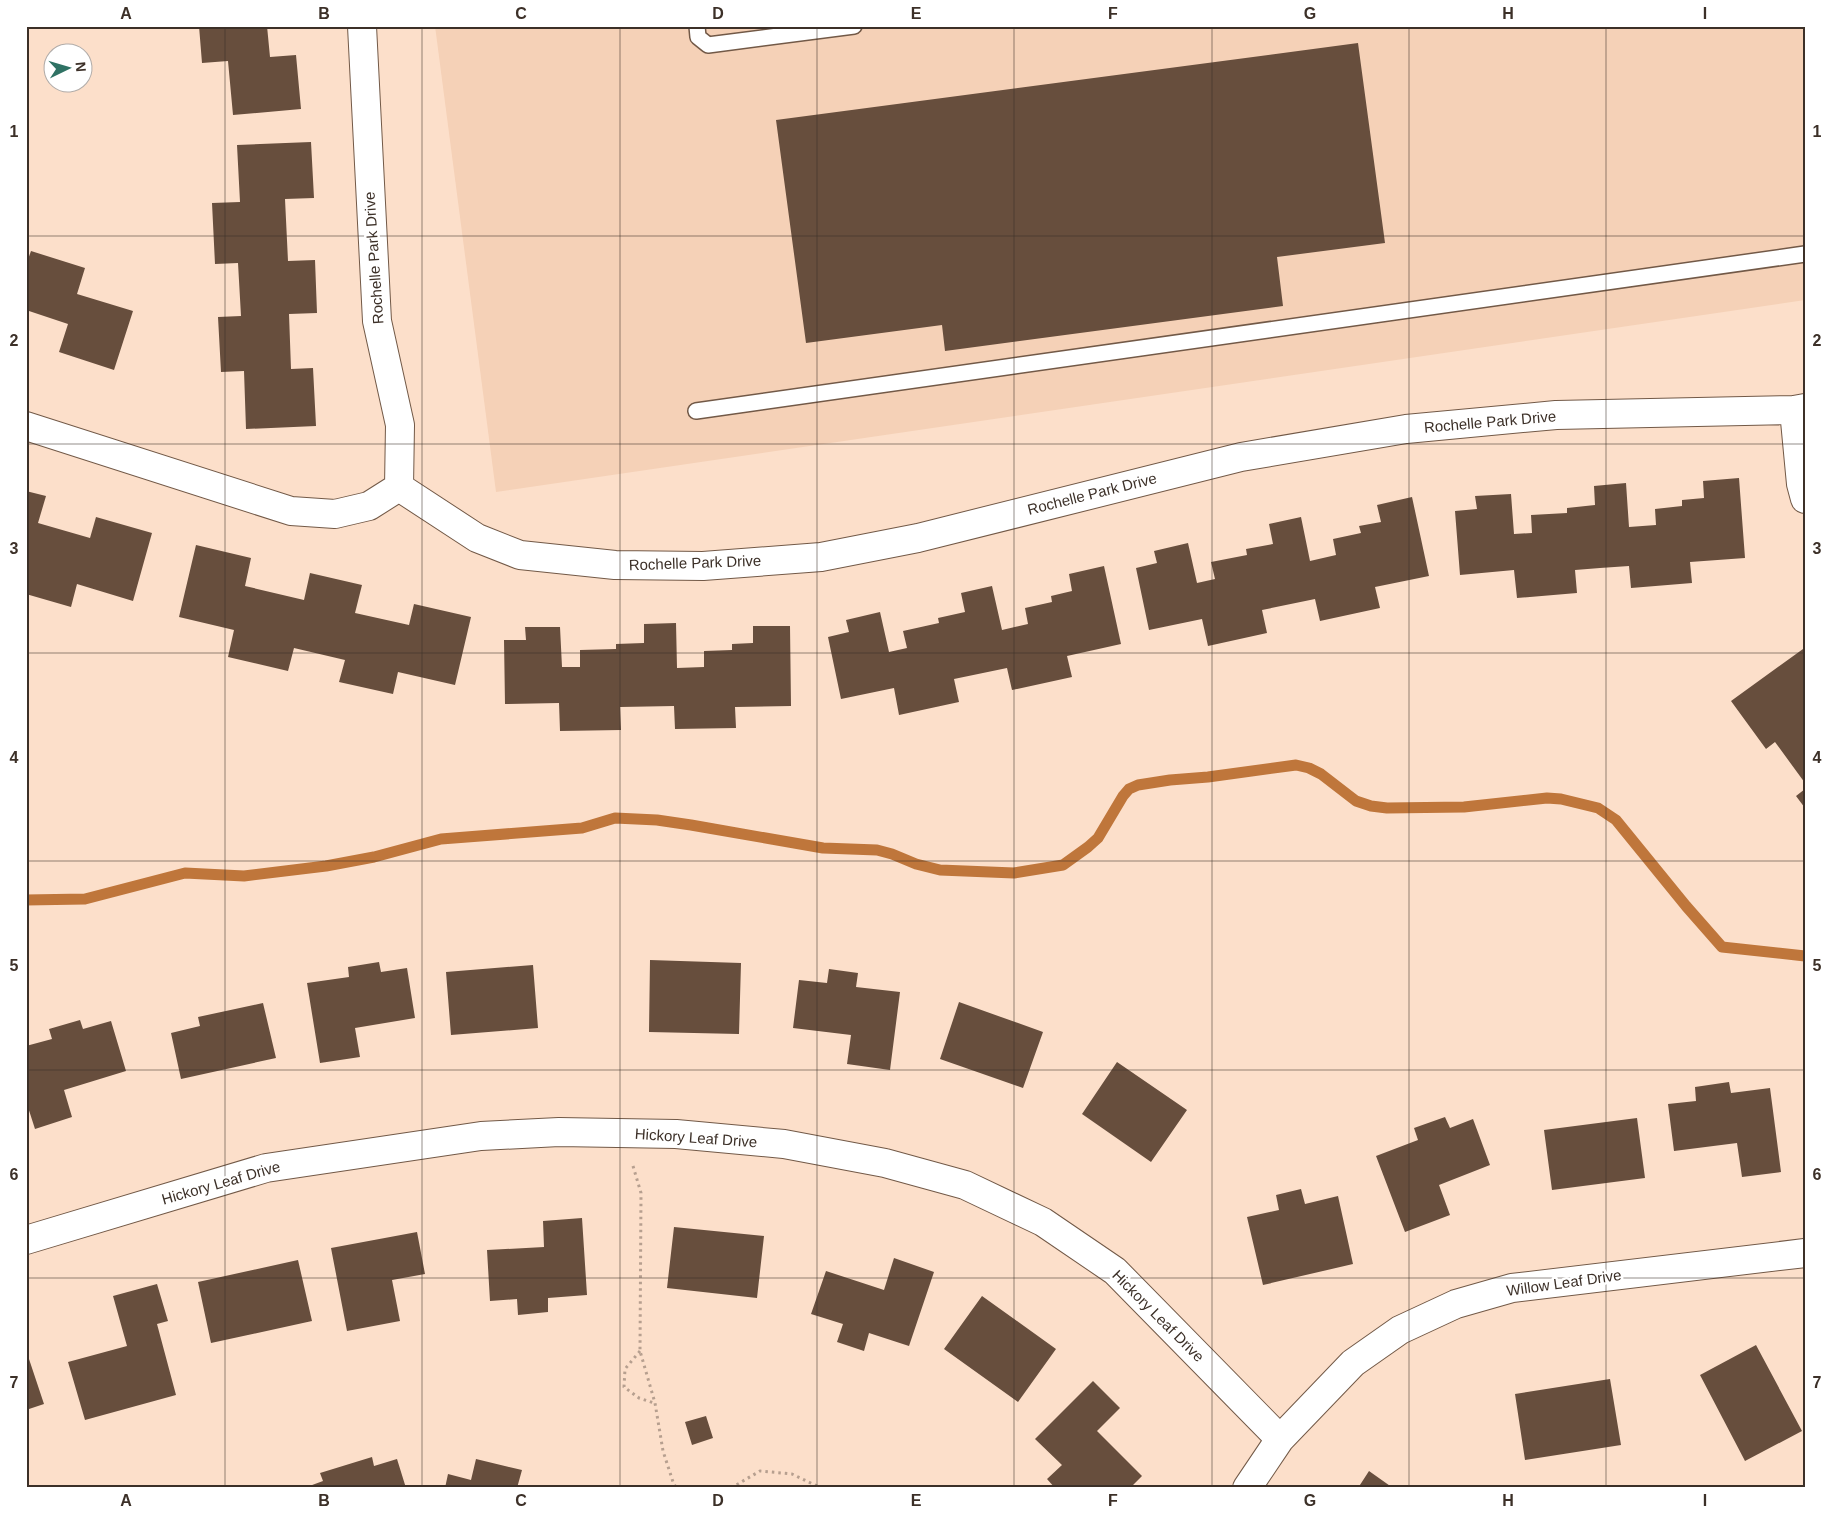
<svg xmlns="http://www.w3.org/2000/svg" width="1831" height="1514" font-family="Helvetica,sans-serif">
<style>
.built{fill:#f5d1b7}
.lines{fill:none;stroke-linecap:round;stroke-linejoin:round}
.stream{stroke:#bf763b;stroke-width:11}
.building{fill:#674e3d}
.lane-casing{stroke:#725947;stroke-width:18}
.street-casing{stroke:#725947;stroke-width:30}
.path{stroke:#b69f8f;stroke-width:3;stroke-dasharray:2.5 4;stroke-linecap:butt}
.lane{stroke:#fff;stroke-width:15}
.street{stroke:#fff;stroke-width:28}
.grid{fill:none;stroke:#3c3028;stroke-width:1;stroke-opacity:0.55}
.labels{text-anchor:middle;stroke-width:5;stroke-linejoin:round;paint-order:stroke}
.street-label{font-size:15px;fill:#3c3028;stroke:#fff}
.neatline{fill:none;stroke:#3c3028;stroke-width:2}
.grid-label{font-size:16px;text-anchor:middle;font-weight:bold;fill:#3c3028}
</style>
<rect width="100%" height="100%" fill="#fcdfca"/>
<path class="built" d="M435,26H1805V300L496,492Z"/>
<g class="lines">
<path class="stream" d="M26,900L85,899L185,873L244,876L326,866L374,857L441,839L582,828L615,818L657,820L691,825L823,848L877,850L892,854L916,864L940,870L1014,873L1063,865L1088,847L1098,838L1123,796L1129,789L1138,785L1170,780L1208,777L1296,765L1309,768L1321,774L1356,801L1371,806L1387,808L1464,807L1547,798L1561,799L1598,808L1616,820L1686,906L1722,947L1805,956"/>
</g>
<path class="building" d="M199,26H267L270,57L296,55L301,109L233,115L228,61L202,63Z
M1358,43L1385,243L1277,257L1283,306L945,351L942,325L806,343L776,120Z
M311,142L314,198L285,199L288,261L315,260L317,313L289,314L291,369L313,368L316,426L246,429L244,371L221,372L218,317L241,316L238,263L215,264L212,203L240,202L237,145Z
M31,251L85,268L77,294L133,311L114,370L59,352L68,324L26,310V265Z
M1739,478L1745,558L1690,562L1692,583L1631,588L1629,566L1600,568L1575,570L1577,593L1517,598L1514,570L1460,575L1455,511L1477,509L1475,496L1511,494L1514,534L1532,533L1531,515L1567,513V508L1595,505L1594,486L1626,483L1629,527L1656,525L1655,509L1682,506V500L1704,498L1703,481Z
M26,491L46,496L38,523L90,538L96,517L152,533L133,601L77,584L71,607L26,594Z
M1412,497L1429,576L1375,587L1380,608L1320,621L1315,599L1262,610L1267,633L1208,646L1202,619L1149,630L1136,568L1157,563L1154,551L1188,543L1197,583L1215,579L1211,562L1247,555L1246,549L1273,544L1269,524L1301,517L1310,561L1336,555L1333,539L1361,533L1359,526L1381,522L1377,505Z
M196,545L251,558L245,586L304,600L310,573L362,585L355,613L409,625L414,604L471,617L455,685L398,672L393,694L339,682L345,660L294,648L288,671L228,657L234,630L179,617Z
M1104,566L1121,644L1067,656L1072,677L1012,690L1007,668L954,679L959,702L899,715L894,688L841,699L828,637L849,632L846,620L880,612L889,652L907,648L903,631L939,623L938,618L965,612L961,593L992,586L1002,630L1028,624L1025,608L1052,602L1051,596L1072,591L1069,574Z
M676,623L677,668L704,667V651L732,650V644L753,643V626H790L791,706L735,707L736,728L675,729L674,706L620,707L621,730L560,731L559,703L505,704L504,640H526L525,627H560L562,667H580V650L616,649V644L644,643V624Z
M1803,649L1805,652V783L1775,742L1766,749L1731,701Z
M1805,789V808L1796,796Z
M650,960L741,963L739,1034L649,1032Z
M379,962L381,972L407,968L415,1018L355,1028L360,1057L320,1063L307,983L349,977L348,967Z
M533,965L538,1028L451,1035L446,972Z
M829,969L858,973L856,987L900,992L890,1070L847,1064L851,1035L793,1028L799,980L827,983Z
M959,1002L1043,1032L1023,1088L940,1059Z
M263,1003L276,1058L181,1079L171,1033L200,1026L198,1017Z
M80,1020L83,1029L111,1021L126,1071L64,1090L72,1117L35,1129L26,1101V1046L52,1039L49,1029Z
M1117,1062L1187,1110L1151,1162L1082,1114Z
M1729,1082L1731,1093L1770,1088L1781,1172L1742,1177L1737,1143L1674,1151L1668,1104L1696,1101L1695,1087Z
M1445,1117L1450,1128L1473,1119L1490,1165L1439,1185L1450,1215L1405,1232L1376,1156L1418,1140L1414,1128Z
M1637,1118L1645,1178L1552,1190L1544,1130Z
M1301,1189L1305,1204L1338,1196L1353,1264L1263,1285L1247,1217L1279,1210L1276,1195Z
M582,1218L587,1295L548,1298V1312L518,1315L517,1299L490,1301L487,1250L544,1247L543,1221Z
M674,1227L764,1236L757,1298L667,1288Z
M417,1232L425,1274L392,1280L400,1321L347,1331L331,1248Z
M894,1258L934,1272L909,1346L869,1333L864,1351L837,1342L843,1324L811,1314L826,1271L884,1290Z
M298,1260L312,1321L211,1343L198,1282Z
M157,1284L168,1321L157,1324L176,1395L85,1420L68,1362L127,1346L113,1296Z
M982,1296L1056,1349L1018,1402L944,1349Z
M1756,1345L1802,1431L1745,1461L1700,1375Z
M26,1350L44,1404L26,1410Z
M1610,1379L1621,1445L1525,1460L1515,1394Z
M1093,1381L1120,1408L1097,1431L1142,1476L1130,1488H1055L1047,1479L1062,1465L1035,1439Z
M706,1416L713,1438L692,1445L685,1422Z
M372,1457L374,1466L397,1459L406,1488H304L323,1481L320,1473Z
M476,1459L522,1470L517,1488H445L448,1474L471,1480Z
M1369,1471L1393,1488H1358Z"/>
<g class="lines">
<defs>
<path id="lane" d="M697,26L698,37L708,45L854,26
M696,411L1805,254"/>
<path id="street" d="M362,26L377,321L400,425L399,487
M1794,410L1801,484L1805,499
M26,426L291,511L335,514L369,506L399,487L477,538L520,555L615,565L703,566L821,557L918,538L1241,457L1406,429L1556,415L1794,410L1805,408
M26,1240L266,1168L481,1136L559,1132L676,1134L784,1144L885,1163L965,1185L1043,1222L1115,1271L1280,1439
M1247,1488L1280,1439L1353,1363L1400,1330L1456,1304L1512,1288L1805,1253"/>
</defs>
<use href="#lane" class="lane-casing"/>
<use href="#street" class="street-casing"/>
<path class="path" d="M633,1166L641,1193L640,1351L655,1403L663,1451L674,1485L678,1488
M640,1351L625,1369L624,1387L639,1398L654,1403
M731,1488L760,1471L792,1474L821,1488"/>
<use href="#lane" class="lane"/>
<use href="#street" class="street"/>
</g>
<path class="grid" d="M225,26V1488M422,26V1488M620,26V1488M817,26V1488M1014,26V1488M1212,26V1488M1409,26V1488M1606,26V1488M26,236H1805M26,444H1805M26,653H1805M26,861H1805M26,1070H1805M26,1278H1805"/>
<g class="labels">
<g class="street-label">
<text transform="translate(374 258) rotate(-94)" y="5">Rochelle Park Drive</text>
<text transform="translate(1490 422) rotate(-5)" y="5">Rochelle Park Drive</text>
<text transform="translate(1092 494) rotate(-14)" y="5">Rochelle Park Drive</text>
<text transform="translate(695 563) rotate(-2)" y="5">Rochelle Park Drive</text>
<text transform="translate(696 1138) rotate(4)" y="5">Hickory Leaf Drive</text>
<text transform="translate(221 1183) rotate(-16)" y="5">Hickory Leaf Drive</text>
<text transform="translate(1564 1283) rotate(-8)" y="5">Willow Leaf Drive</text>
<text transform="translate(1158 1316) rotate(45)" y="5">Hickory Leaf Drive</text>
</g>
</g>
<rect width="1831" height="1514" fill="none" stroke="#ffffff" stroke-width="55"/>
<g transform="translate(68 68) rotate(85)"><circle r="24" fill="#ffffff" stroke="#b1aca9"/>
<path d="M0-4L9 19L0 12L-9 19Z" fill="#2f7264"/>
<text y="-8" font-size="14" font-weight="bold" text-anchor="middle" fill="#3c3028">N</text>
</g>
<rect x="28" y="28" width="1776" height="1458" class="neatline"/>
<g class="grid-label">
<text x="126" y="19">A</text>
<text x="324" y="19">B</text>
<text x="521" y="19">C</text>
<text x="718" y="19">D</text>
<text x="916" y="19">E</text>
<text x="1113" y="19">F</text>
<text x="1310" y="19">G</text>
<text x="1508" y="19">H</text>
<text x="1705" y="19">I</text>
<text x="14" y="137">1</text>
<text x="1817" y="137">1</text>
<text x="14" y="346">2</text>
<text x="1817" y="346">2</text>
<text x="14" y="554">3</text>
<text x="1817" y="554">3</text>
<text x="14" y="763">4</text>
<text x="1817" y="763">4</text>
<text x="14" y="971">5</text>
<text x="1817" y="971">5</text>
<text x="14" y="1180">6</text>
<text x="1817" y="1180">6</text>
<text x="14" y="1388">7</text>
<text x="1817" y="1388">7</text>
<text x="126" y="1506">A</text>
<text x="324" y="1506">B</text>
<text x="521" y="1506">C</text>
<text x="718" y="1506">D</text>
<text x="916" y="1506">E</text>
<text x="1113" y="1506">F</text>
<text x="1310" y="1506">G</text>
<text x="1508" y="1506">H</text>
<text x="1705" y="1506">I</text>
</g>
</svg>
